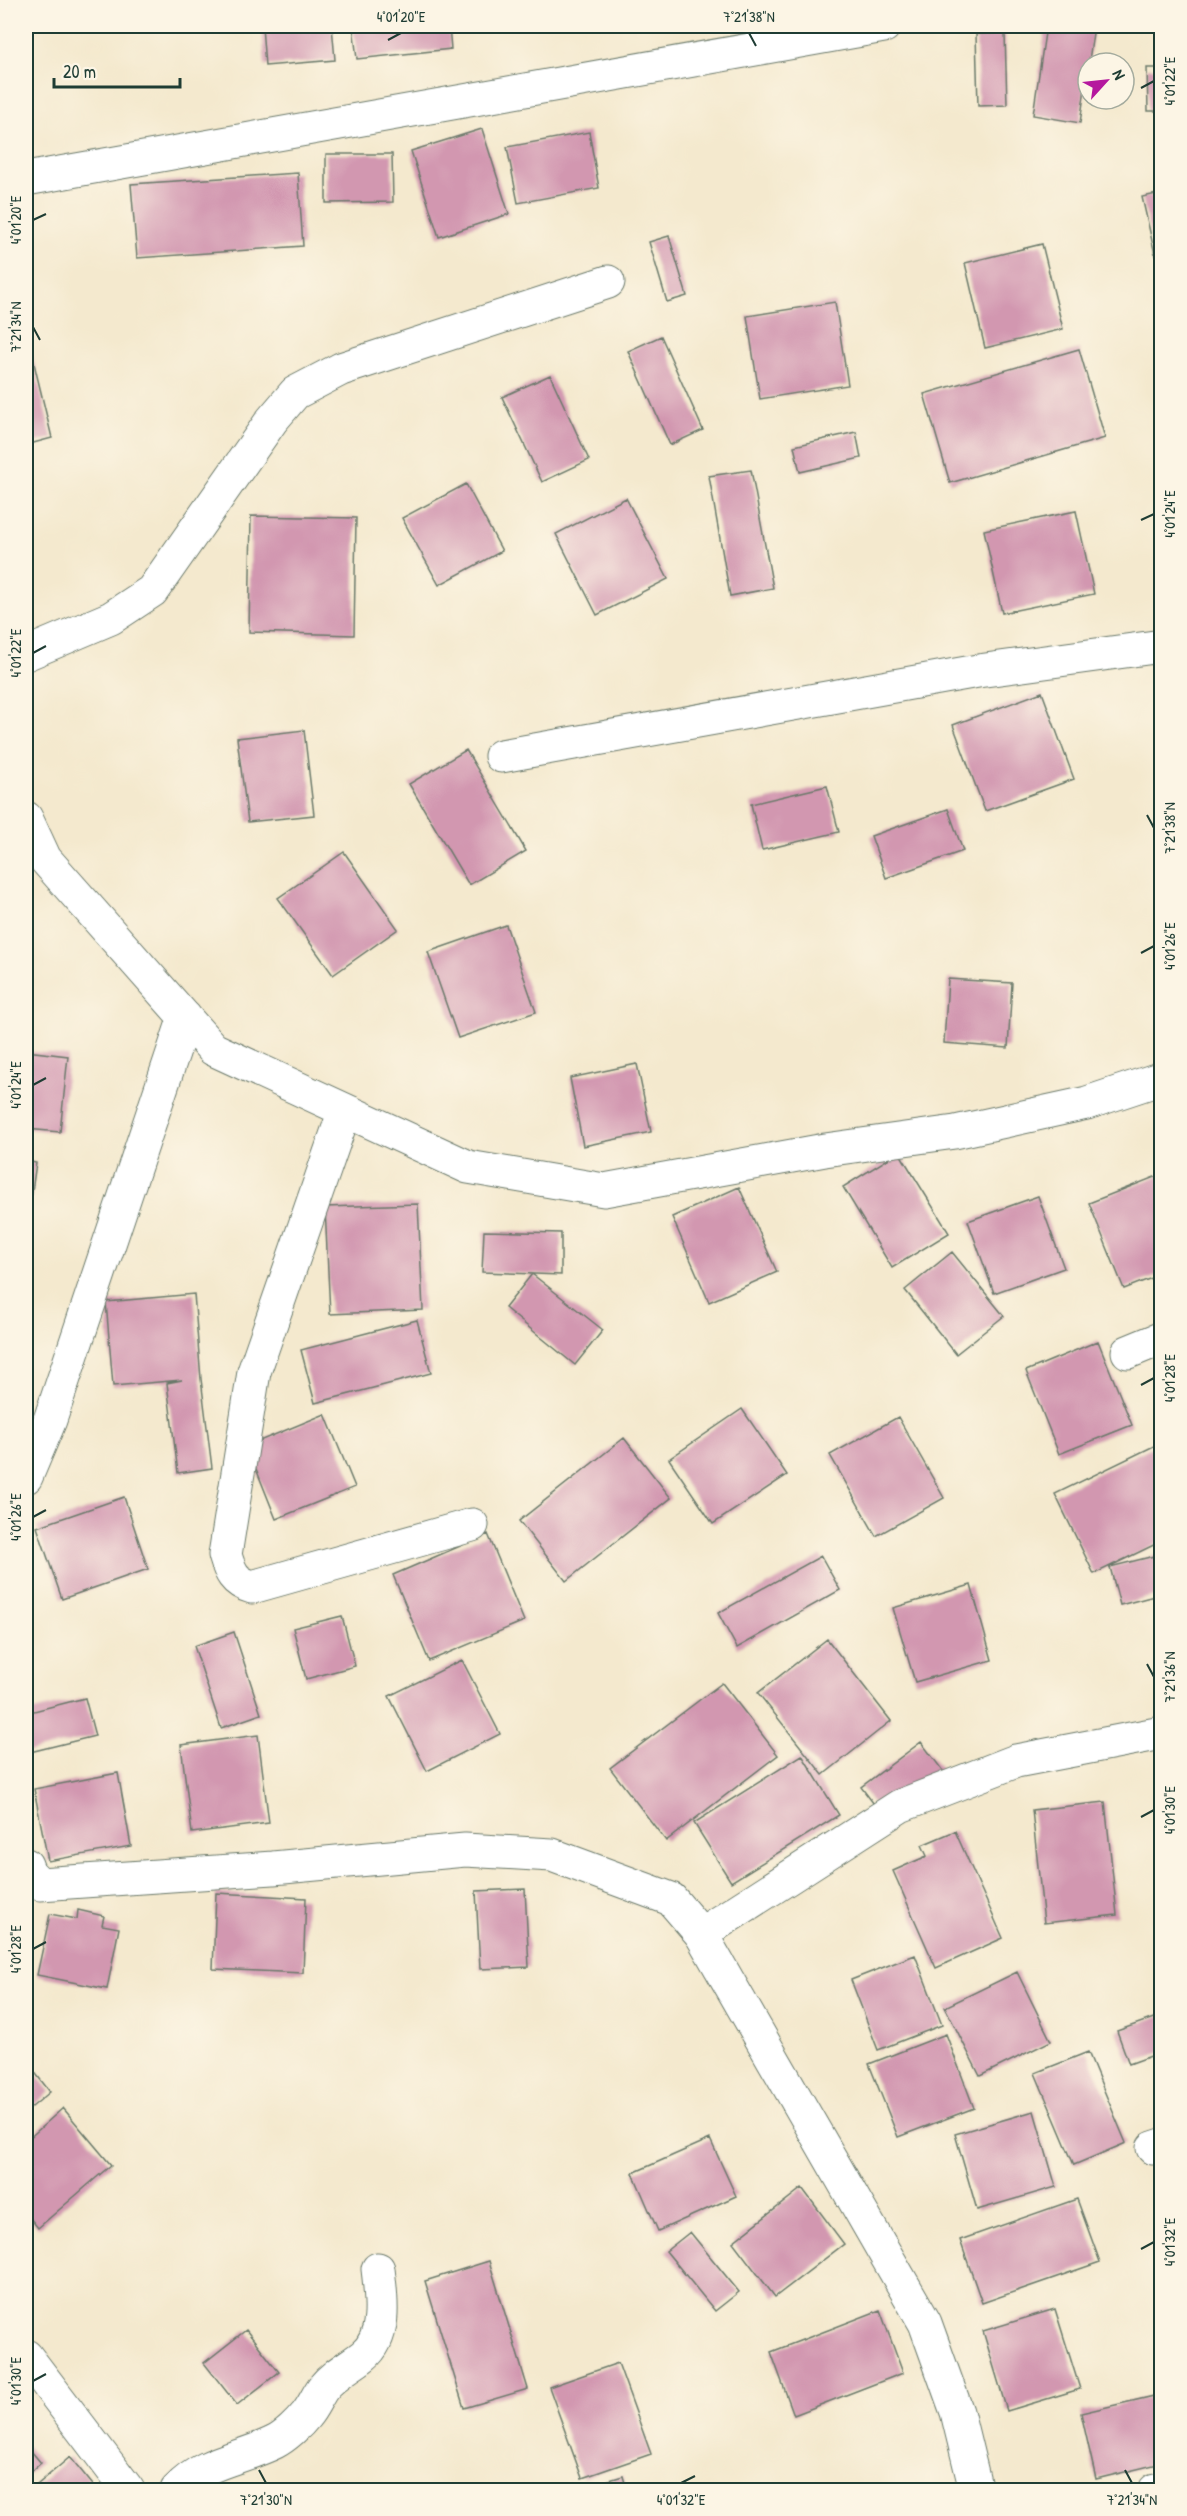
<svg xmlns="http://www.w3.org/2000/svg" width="1187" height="2516" font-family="'Patrick Hand',sans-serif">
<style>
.building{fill:#d297b0}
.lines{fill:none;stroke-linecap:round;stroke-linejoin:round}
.street-casing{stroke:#6a796a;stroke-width:35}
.street{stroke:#fff;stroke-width:33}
.ticks{fill:none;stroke:#1f3d34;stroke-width:2}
.neatline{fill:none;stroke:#1f3d34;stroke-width:2}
.ticks-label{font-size:15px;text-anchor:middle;fill:#1f3d34}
</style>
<rect width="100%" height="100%" fill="#fcf5e5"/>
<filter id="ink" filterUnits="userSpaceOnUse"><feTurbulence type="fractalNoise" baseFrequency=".0167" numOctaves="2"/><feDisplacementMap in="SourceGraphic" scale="12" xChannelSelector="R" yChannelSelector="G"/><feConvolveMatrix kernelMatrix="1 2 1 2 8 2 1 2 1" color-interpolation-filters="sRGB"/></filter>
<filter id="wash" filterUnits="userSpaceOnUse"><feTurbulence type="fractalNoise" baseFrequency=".008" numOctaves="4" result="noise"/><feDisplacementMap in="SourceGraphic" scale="24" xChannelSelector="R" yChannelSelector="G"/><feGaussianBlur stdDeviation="1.35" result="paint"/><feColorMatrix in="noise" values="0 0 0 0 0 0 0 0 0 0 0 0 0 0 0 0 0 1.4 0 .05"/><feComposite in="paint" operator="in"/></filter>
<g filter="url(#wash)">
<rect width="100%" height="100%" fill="#f4e9ce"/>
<g id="blocks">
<path class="building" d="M262,26H332L335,60L265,66Z
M353,26H449L451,49L357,59Z
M1046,26H1094L1080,123L1033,115Z
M1005,33L1007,105L978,106L976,34Z
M1147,68H1162V111H1148Z
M482,129L509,214L439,237L411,151Z
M589,132L599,188L518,203L507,147Z
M326,154H392L393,202L326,203Z
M298,173L303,246L137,258L131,184Z
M1162,193V262L1157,263L1142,197Z
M669,236L687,296L667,302L649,242Z
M1042,244L1063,329L985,348L965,263Z
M835,302L848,385L760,399L747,316Z
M661,336L703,430L670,445L628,351Z
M1079,349L1105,438L950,483L924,394Z
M31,351L52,438L26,445V352Z
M550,375L589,460L542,482L502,397Z
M856,432L861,458L800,472L794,446Z
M751,470L773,588L730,596L709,476Z
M466,484L502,551L439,585L402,518Z
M626,498L668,579L597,615L556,534Z
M1076,511L1094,594L1002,613L984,530Z
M251,516L356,518L354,635L249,632Z
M1042,692L1074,779L985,811L953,725Z
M304,730L314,815L248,822L237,738Z
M466,750L526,851L469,885L409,784Z
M827,786L839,832L762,850L751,804Z
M948,809L963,851L886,878L871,836Z
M344,852L398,929L333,975L278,898Z
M506,925L536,1012L458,1038L428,952Z
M948,979L1012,983L1008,1048L944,1043Z
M26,1051L68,1056L60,1132L26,1129Z
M637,1064L651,1132L583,1146L570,1078Z
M899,1152L949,1233L892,1268L843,1187Z
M26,1161L36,1163L27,1226H26Z
M1162,1174V1274L1124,1289L1089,1203Z
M739,1187L777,1272L709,1302L672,1217Z
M1038,1196L1064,1268L994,1293L968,1221Z
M418,1204L423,1310L330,1314L325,1207Z
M484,1231L561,1233V1275L482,1272Z
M952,1252L1004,1316L956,1354L905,1290Z
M532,1274L603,1330L575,1365L505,1308Z
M194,1294L201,1379L212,1468L178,1473L167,1383L182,1380L113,1386L106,1302Z
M417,1320L431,1373L315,1403L301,1350Z
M1098,1341L1132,1425L1059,1454L1026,1371Z
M742,1409L787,1475L713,1524L669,1459Z
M325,1414L355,1487L276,1519L247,1446Z
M898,1417L944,1498L876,1536L830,1455Z
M624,1438L671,1498L566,1581L519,1521Z
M1158,1444L1162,1451V1541L1094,1574L1055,1494Z
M124,1497L148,1569L62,1599L37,1527Z
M488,1534L524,1621L429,1661L393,1575Z
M1162,1554V1594L1120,1605L1110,1567Z
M821,1556L840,1590L737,1648L718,1613Z
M971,1585L992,1660L915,1682L893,1608Z
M342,1616L355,1666L306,1679L293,1628Z
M234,1632L261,1714L221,1728L194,1646Z
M827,1639L891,1721L823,1775L758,1693Z
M462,1660L500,1734L427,1771L389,1696Z
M722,1683L778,1755L666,1841L610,1768Z
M85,1698L95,1736L26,1753V1713Z
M258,1735L269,1823L192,1833L181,1745Z
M921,1742L946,1775L886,1820L861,1787Z
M802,1755L839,1815L731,1882L694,1823Z
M118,1773L131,1846L48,1861L34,1789Z
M1105,1802L1117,1915L1044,1923L1032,1810Z
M955,1831L1003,1938L936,1968L893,1871L927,1856L922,1845Z
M525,1889L529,1967L480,1969L476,1891Z
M216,1893L306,1898L303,1973L213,1969Z
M78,1910L104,1916L102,1925L119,1928L107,1989L37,1975L50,1914L77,1919Z
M1162,1916V1943H1161L1153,1919Z
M915,1955L942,2025L878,2050L851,1980Z
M1017,1972L1051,2041L980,2076L945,2007Z
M1162,2015V2052L1129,2064L1117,2031Z
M946,2034L974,2108L898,2137L869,2064Z
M1088,2052L1126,2143L1074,2165L1035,2073Z
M26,2061L50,2092L26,2112Z
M63,2108L111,2165L38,2228L26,2213V2141Z
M1034,2111L1056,2187L977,2210L955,2134Z
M710,2139L736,2196L658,2231L633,2173Z
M802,2188L844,2244L775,2297L733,2242Z
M1077,2199L1100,2262L982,2303L960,2240Z
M690,2232L739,2292L715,2311L666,2251Z
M489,2261L528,2389L464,2408L425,2281Z
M1055,2309L1080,2389L1007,2411L983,2331Z
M880,2310L903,2373L794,2415L771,2352Z
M246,2330L279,2372L237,2405L204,2363Z
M618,2363L651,2454L582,2478L549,2387Z
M1154,2396L1162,2427V2463L1096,2479L1081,2413Z
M26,2445L41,2463L26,2476Z
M70,2457L97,2490H31Z
M623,2476L627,2490H580L579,2489Z"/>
</g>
</g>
<g filter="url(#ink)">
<use href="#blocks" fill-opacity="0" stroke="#6a796a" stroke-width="1.5"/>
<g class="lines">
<defs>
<path id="street" d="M26,179L884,26
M26,654L111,618L152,591L272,420L295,393L341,369L608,282
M501,756L978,671L1162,646
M26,818L45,859L213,1049L468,1167L604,1190L825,1150L955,1132L1087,1103L1162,1078
M345,1110L254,1372L225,1555C230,1572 234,1582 252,1587L472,1525
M1128,1352L1162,1338
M26,1477L50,1420L185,1017
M26,1865L29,1873L40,1884L273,1868L465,1850L552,1855L671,1899L701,1934L900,1806L1016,1761L1162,1733
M701,1934L925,2323L957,2412L976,2490
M1153,2148L1162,2145
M26,2356L128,2490
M177,2490C205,2460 239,2460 275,2442C285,2437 299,2424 306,2415C313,2407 317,2396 323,2388C334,2374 349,2367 363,2356C388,2336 381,2296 378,2269
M1155,2490L1162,2489"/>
</defs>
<use href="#street" class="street-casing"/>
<use href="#street" class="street"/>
</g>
</g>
<path class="ticks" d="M749,33L756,46M388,40L401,33M1141,88L1154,81M33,220L46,214M33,327L40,340M1141,520L1154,514M33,653L46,646M1147,815L1154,828M1141,953L1154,946M33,1085L46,1078M1141,1385L1154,1378M33,1517L46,1510M1147,1664L1154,1677M1141,1817L1154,1810M33,1949L46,1942M1141,2249L1154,2242M33,2381L46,2374M259,2470L266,2483M1125,2470L1132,2483M681,2483L695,2476"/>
<rect width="1187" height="2516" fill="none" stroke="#fcf5e5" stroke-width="66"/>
<g transform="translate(1106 81) rotate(63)"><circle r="28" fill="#fcf5e5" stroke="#a4ab9e" stroke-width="1.5"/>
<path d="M0-4.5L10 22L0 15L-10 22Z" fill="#b5179e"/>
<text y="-9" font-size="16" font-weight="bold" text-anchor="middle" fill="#1f3d34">N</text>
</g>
<path d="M54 78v9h126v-9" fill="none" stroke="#1f3d34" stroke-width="3"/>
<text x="63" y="78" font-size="18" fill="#1f3d34" stroke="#fcf5e5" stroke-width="4.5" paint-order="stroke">20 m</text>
<rect x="33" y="33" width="1121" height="2450" class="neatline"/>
<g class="ticks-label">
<text x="401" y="22">4°01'20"E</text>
<text x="749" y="22">7°21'38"N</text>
<text transform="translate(1170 81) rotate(-90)" y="5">4°01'22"E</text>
<text transform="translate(16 220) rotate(-90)" y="5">4°01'20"E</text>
<text transform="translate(16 327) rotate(-90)" y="5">7°21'34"N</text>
<text transform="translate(1170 514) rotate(-90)" y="5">4°01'24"E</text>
<text transform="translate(16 653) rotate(-90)" y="5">4°01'22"E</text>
<text transform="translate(1170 828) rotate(-90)" y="5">7°21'38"N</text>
<text transform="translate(1170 946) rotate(-90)" y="5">4°01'26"E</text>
<text transform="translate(16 1085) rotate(-90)" y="5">4°01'24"E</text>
<text transform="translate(1170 1378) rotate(-90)" y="5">4°01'28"E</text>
<text transform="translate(16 1517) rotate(-90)" y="5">4°01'26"E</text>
<text transform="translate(1170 1677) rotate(-90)" y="5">7°21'36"N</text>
<text transform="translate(1170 1810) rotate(-90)" y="5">4°01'30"E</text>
<text transform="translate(16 1949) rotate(-90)" y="5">4°01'28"E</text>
<text transform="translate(1170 2242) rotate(-90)" y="5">4°01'32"E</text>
<text transform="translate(16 2381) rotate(-90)" y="5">4°01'30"E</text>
<text x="266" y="2505">7°21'30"N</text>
<text x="681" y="2505">4°01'32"E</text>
<text x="1132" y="2505">7°21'34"N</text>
</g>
</svg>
